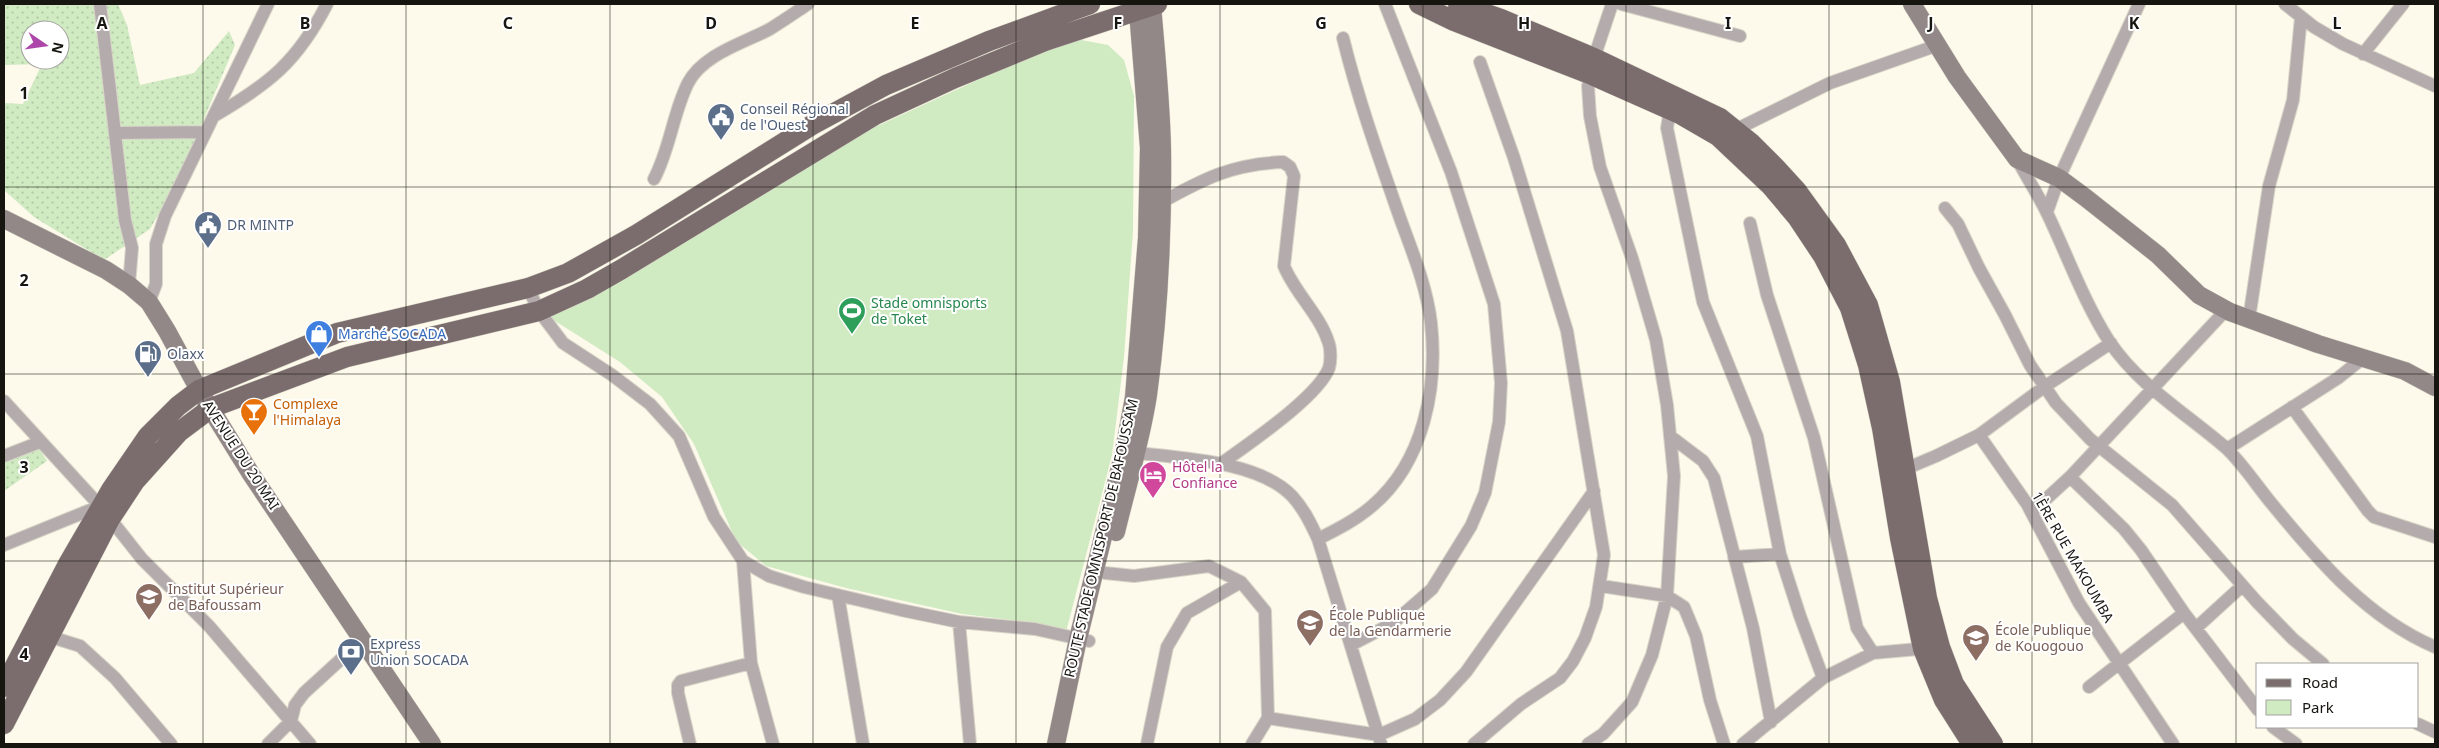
<svg xmlns="http://www.w3.org/2000/svg" width="2439" height="748" font-family="'Noto Sans',sans-serif">
<style>
.green{fill:url(#green-dots);fill-rule:evenodd}
.pitch{fill:#d0eac2}
.lines{fill:none;stroke-linecap:round;stroke-linejoin:round}
.street-casing{stroke:#d8d5c8;stroke-width:14}
.secondary-casing{stroke:#d8d5c8;stroke-width:19}
.primary-casing{stroke:#d8d5c8;stroke-width:21}
.street{stroke:#b4acac;stroke-width:12}
.secondary{stroke:#928887;stroke-width:18}
.primary{stroke:#7b6d6d;stroke-width:20}
.grid{fill:none;stroke:#171510;stroke-width:1;stroke-opacity:0.55}
.labels{text-anchor:middle;stroke-width:4;stroke-linejoin:round;paint-order:stroke}
.service-label{font-size:14px;fill:#4e5e75;stroke:#fff;text-anchor:start}
.leisure-label{font-size:14px;fill:#27864d;stroke:#fff;text-anchor:start}
.shop-label{font-size:14px;fill:#366cbe;stroke:#fff;text-anchor:start}
.food-label{font-size:14px;fill:#c56008;stroke:#fff;text-anchor:start}
.street-label{font-size:14px;fill:#171510;stroke:#fff}
.hotel-label{font-size:14px;fill:#b23c85;stroke:#fff;text-anchor:start}
.education-label{font-size:14px;fill:#785e54;stroke:#fff;text-anchor:start}
.grid-label{font-size:16px;text-anchor:middle;font-weight:bold;fill:#171510;stroke:#fff;stroke-width:4;stroke-linejoin:round;paint-order:stroke}
</style>
<defs>
<pattern id="green-dots" width="8" height="8" patternUnits="userSpaceOnUse" patternTransform="scale(1.25)"><rect width="8" height="8" fill="#d0eac2"/><path d="M2 2h.1M6 6h.1" fill="none" stroke="#b2c8a6" stroke-width="1.8" stroke-linecap="round"/></pattern>
</defs>
<rect width="100%" height="100%" fill="#fdf9eb"/>
<path class="green" d="M4,4H118L127,25L140,85L194,73L229,31L235,45L179,178L150,229L104,260L34,217L4,190V103L23,104L42,64L4,65ZM30,30H60V60H30Z
M37,445L47,461L4,491V454Z"/>
<path class="pitch" d="M1076,39L1108,45L1124,60L1134,96L1133,231L1124,357L1112,455L1066,632L1036,623L962,614L846,588L766,566L736,541L694,444L662,397L620,362L544,314L849,139L1039,52Z"/>
<g class="lines">
<defs>
<path id="street" d="M100,4L125,220L132,248L129,285
M1621,4L1740,36
M2285,4L2314,27L2343,44L2435,86
M2363,54L2403,4
M1670,110L1667,128L1703,302L1757,436L1780,554L1800,616L1823,678
M214,116C269,84 297,62 327,4
M1735,130L1830,83L1938,45
M115,133L205,132
M2017,159C2027,178 2039,196 2048,215C2068,257 2084,302 2109,341C2139,386 2187,414 2226,448C2243,464 2257,486 2272,504C2318,560 2367,618 2435,647
M654,179C670,149 673,113 688,83C703,54 744,43 770,29C783,21 796,12 808,4
M1162,202C1205,178 1233,164 1283,162L1290,167L1294,176L1284,266C1295,293 1319,314 1328,341C1331,348 1331,361 1329,368C1318,397 1248,444 1222,463
M1945,208L1958,224L1979,268L2005,315L2030,365L2056,403L2090,439L2172,505L2257,602L2293,639L2323,664
M2047,212L2059,178L2139,4
M1750,223L1767,295L1814,438L1857,628L1873,653
M528,288L539,311L563,343L612,375L650,404L679,436L714,517L743,561L769,576L804,587L901,610L959,622L1035,629L1089,641
M149,302L156,284V244L165,216L268,4
M2249,319L2269,186L2293,100L2301,17
M4,401L100,506
M2292,407L2368,511L2374,517L2435,537
M1979,435L2027,504L2079,603L2173,744
M1670,436L1703,461L1714,478L1753,628L1771,722
M2227,449L2338,378L2363,358
M1129,452C1176,458 1258,460 1292,496C1304,509 1311,524 1318,539L1381,744
M4,456L40,442
M1898,472L1936,456L1979,435L2044,387L2111,343
M2070,477L2124,529L2141,550L2184,613L2258,710
M2032,512L2070,477L2226,310
M1318,539C1336,530 1356,520 1372,506C1424,462 1438,387 1431,323C1427,287 1412,251 1400,218C1379,158 1358,99 1343,38
M4,545L100,506L142,559L209,626L310,744
M1734,557L1780,554
M743,561L751,663L773,744
M1105,573L1134,576L1209,566L1241,582L1265,611L1268,718L1379,735L1415,719L1440,700L1466,672L1594,491
M1601,586L1667,596L1684,607L1696,636L1710,700L1724,744
M838,595L863,744
M959,622L970,744
M2196,628L2242,586
M48,636L80,646L115,678L171,744
M1351,645L1393,623L1432,589L1471,526L1485,493L1499,422L1501,383L1494,304L1451,172L1385,4
M2089,687L2184,613
M2418,724L2435,732
M2273,727L2296,744
M268,744L291,721L295,705L304,693L362,640
M690,744L678,693V685L681,681L751,663
M1147,744L1167,647L1187,613L1241,582
M1252,744L1268,718
M1474,744L1521,704L1560,678L1573,661L1585,638L1596,607L1604,555L1567,331L1514,158L1480,62
M1588,744L1603,734L1632,702L1652,655L1667,596L1674,476L1667,405L1656,340L1632,258L1600,167L1590,116L1588,86L1592,75L1594,58L1612,4
M1743,744L1823,678L1873,653L1930,648"/>
<path id="secondary" d="M1912,4L1957,77L2017,159L2059,178L2086,198L2158,255L2199,295L2230,312L2318,344L2405,371L2435,387
M4,219L106,270L129,285L149,302L167,331L199,390L251,474L432,744
M1116,532C1127,486 1141,441 1148,395C1159,314 1163,231 1162,149C1161,101 1156,53 1152,5L1151,4
M1056,744L1078,639L1124,451L1134,397L1147,238L1149,148L1138,11L1131,4"/>
<path id="primary" d="M1419,4L1454,21L1592,75L1680,114L1718,136L1771,186L1797,217L1823,256L1850,308L1868,365L1882,428L1900,538L1923,649L1944,700L1972,744
M1458,4L1501,19L1594,58L1720,118L1751,143L1776,168L1797,191L1836,245L1868,305L1890,382L1927,598L1940,647L1954,684L1993,744
M4,687L68,564L111,490L148,436L178,406L199,390L337,333L528,288L568,273L636,235L812,125L886,85L989,41L1090,4
M4,724L110,519L135,481L179,432L211,408L347,357L539,311L587,289L622,269L875,115L955,78L1045,41L1157,4"/>
</defs>
<use href="#street" class="street-casing"/>
<use href="#secondary" class="secondary-casing"/>
<use href="#primary" class="primary-casing"/>
<use href="#street" class="street"/>
<use href="#secondary" class="secondary"/>
<use href="#primary" class="primary"/>
</g>
<path class="grid" d="M203,4V744M406,4V744M610,4V744M813,4V744M1016,4V744M1220,4V744M1423,4V744M1626,4V744M1829,4V744M2032,4V744M2236,4V744M4,187H2435M4,374H2435M4,561H2435"/>
<defs>
<symbol id="civic-pin" viewBox="-11 -11 22 30"><path d="M0 17L-7.5 6A9.5 9.5 0 1 1 7.5 6Z" fill="#5c6f8a" stroke="#fff"/><path d="M-.6-6.5H3V-4.5H.6V-3L4-1V1h2V6H-6V1h2V-1L-.6-3ZM-1.2 2.5V6h2.4V2.5Z" fill="#fff"/></symbol>
<symbol id="stadium-pin" viewBox="-11 -11 22 30"><path d="M0 17L-7.5 6A9.5 9.5 0 1 1 7.5 6Z" fill="#2e9e5b" stroke="#fff"/><path d="M0-5a6.5 5 0 1 0 0 10a6.5 5 0 1 0 0-10ZM-3.5-1.8h7v3.6h-7Z" fill="#fff"/></symbol>
<symbol id="shop-pin" viewBox="-11 -11 22 30"><path d="M0 17L-7.5 6A9.5 9.5 0 1 1 7.5 6Z" fill="#3f7fe0" stroke="#fff"/><path d="M-5-2.5h2.3a2.7 3.5 0 0 1 5.4 0H5L5.5 6h-11ZM-1.5-2.5h3a1.5 2.3 0 0 0-3 0Z" fill="#fff"/></symbol>
<symbol id="fuel-pin" viewBox="-11 -11 22 30"><path d="M0 17L-7.5 6A9.5 9.5 0 1 1 7.5 6Z" fill="#5c6f8a" stroke="#fff"/><path d="M-5.5-6h7V0h2V4h1.3V-2.5L3-4.5l.8-.8L6-3V5H2.5V1h-1V6h-7ZM-4.2-4.7v3.2H.2V-4.7Z" fill="#fff"/></symbol>
<symbol id="bar-pin" viewBox="-11 -11 22 30"><path d="M0 17L-7.5 6A9.5 9.5 0 1 1 7.5 6Z" fill="#e8710a" stroke="#fff"/><path d="M-6-5H6L.8 .8V4.5H3.5V6h-7V4.5H-.8V.8Z" fill="#fff"/></symbol>
<symbol id="hotel-pin" viewBox="-11 -11 22 30"><path d="M0 17L-7.5 6A9.5 9.5 0 1 1 7.5 6Z" fill="#d1479c" stroke="#fff"/><path d="M-6-4.5h1.5V1H6V5H4.5V3h-9V5H-6ZM-4 0a1.8 1.8 0 1 1 3.6 0ZM.5 0V-2.5h3Q6-2.5 6 0Z" fill="#fff"/></symbol>
<symbol id="university-pin" viewBox="-11 -11 22 30"><path d="M0 17L-7.5 6A9.5 9.5 0 1 1 7.5 6Z" fill="#8d6e63" stroke="#fff"/><path d="M0-5L7-2L0 1L-7-2ZM-4 1L0 2.5L4 1V4Q0 6-4 4Z" fill="#fff"/></symbol>
<symbol id="school-pin" viewBox="-11 -11 22 30"><path d="M0 17L-7.5 6A9.5 9.5 0 1 1 7.5 6Z" fill="#8d6e63" stroke="#fff"/><path d="M0-5L7-2L0 1L-7-2ZM-4 1L0 2.5L4 1V4Q0 6-4 4Z" fill="#fff"/></symbol>
<symbol id="bank-pin" viewBox="-11 -11 22 30"><path d="M0 17L-7.5 6A9.5 9.5 0 1 1 7.5 6Z" fill="#5c6f8a" stroke="#fff"/><path d="M-6-4H6V4H-6ZM0-2.3a2.3 2.3 0 1 0 0 4.6a2.3 2.3 0 1 0 0-4.6Z" fill="#fff"/></symbol>
</defs>
<g fill-rule="evenodd">
<use href="#civic-pin" x="705" y="101" width="32" height="43"/>
<use href="#civic-pin" x="192" y="209" width="32" height="43"/>
<use href="#stadium-pin" x="836" y="295" width="32" height="43"/>
<use href="#shop-pin" x="303" y="318" width="32" height="43"/>
<use href="#fuel-pin" x="132" y="338" width="32" height="43"/>
<use href="#bar-pin" x="238" y="396" width="32" height="43"/>
<use href="#hotel-pin" x="1137" y="459" width="32" height="43"/>
<use href="#university-pin" x="133" y="581" width="32" height="43"/>
<use href="#school-pin" x="1294" y="607" width="32" height="43"/>
<use href="#school-pin" x="1960" y="622" width="32" height="43"/>
<use href="#bank-pin" x="335" y="636" width="32" height="43"/>
</g>
<g class="labels">
<g class="service-label">
<text x="740" y="114">Conseil Régional<tspan x="740" dy="16">de l'Ouest</tspan></text>
<text x="227" y="230">DR MINTP</text>
<text x="167" y="359">Olaxx</text>
<text x="370" y="649">Express<tspan x="370" dy="16">Union SOCADA</tspan></text>
</g>
<g class="leisure-label">
<text x="871" y="308">Stade omnisports<tspan x="871" dy="16">de Toket</tspan></text>
</g>
<g class="shop-label">
<text x="338" y="339">Marché SOCADA</text>
</g>
<g class="food-label">
<text x="273" y="409">Complexe<tspan x="273" dy="16">l'Himalaya</tspan></text>
</g>
<g class="street-label">
<text transform="translate(241 455) rotate(57)" y="5">AVENUE DU 20 MAI</text>
<text transform="translate(1101 538) rotate(-77)" y="5">ROUTE STADE OMNISPORT DE BAFOUSSAM</text>
<text transform="translate(2073 557) rotate(60)" y="5">1ÈRE RUE MAKOUMBA</text>
</g>
<g class="hotel-label">
<text x="1172" y="472">Hôtel la<tspan x="1172" dy="16">Confiance</tspan></text>
</g>
<g class="education-label">
<text x="168" y="594">Institut Supérieur<tspan x="168" dy="16">de Bafoussam</tspan></text>
<text x="1329" y="620">École Publique<tspan x="1329" dy="16">de la Gendarmerie</tspan></text>
<text x="1995" y="635">École Publique<tspan x="1995" dy="16">de Kouogouo</tspan></text>
</g>
</g>
<g class="grid-label">
<text x="102" y="29">A</text>
<text x="305" y="29">B</text>
<text x="508" y="29">C</text>
<text x="711" y="29">D</text>
<text x="915" y="29">E</text>
<text x="1118" y="29">F</text>
<text x="1321" y="29">G</text>
<text x="1524" y="29">H</text>
<text x="1728" y="29">I</text>
<text x="1931" y="29">J</text>
<text x="2134" y="29">K</text>
<text x="2337" y="29">L</text>
<text x="24" y="99">1</text>
<text x="24" y="286">2</text>
<text x="24" y="473">3</text>
<text x="24" y="660">4</text>
</g>
<rect width="2439" height="748" fill="none" stroke="#171510" stroke-width="10"/>
<rect x="2256" y="663" width="162" height="65" fill="#ffffff" stroke="#a2a19f"/>
<rect x="2266" y="679" width="25" height="8" fill="#7b6d6d" stroke="#a2a19f"/>
<text x="2302" y="688" font-size="15" fill="#171510">Road</text>
<rect x="2266" y="700" width="25" height="15" fill="#d0eac2" stroke="#a2a19f"/>
<text x="2302" y="713" font-size="15" fill="#171510">Park</text>
<g transform="translate(45 45) rotate(103)"><circle r="24" fill="#ffffff" stroke="#a2a19f"/>
<path d="M0-4L9 19L0 12L-9 19Z" fill="#ac46aa"/>
<text y="-8" font-size="14" font-weight="bold" text-anchor="middle" fill="#171510">N</text>
</g>
</svg>
